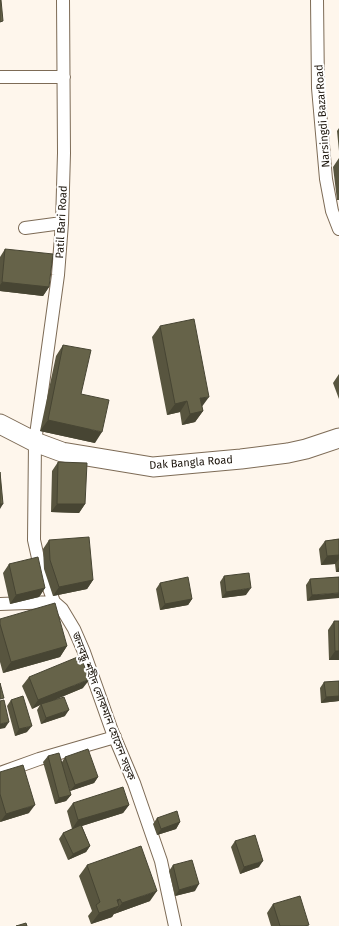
<svg xmlns="http://www.w3.org/2000/svg" width="339" height="926" font-family="'Fira Sans','Noto Sans Bengali',sans-serif">
<style>
.lines{fill:none;stroke-linecap:round;stroke-linejoin:round}
.minor-casing{stroke:#7d6b56;stroke-width:14}
.primary-casing{stroke:#7d6b56;stroke-width:21}
.minor{stroke:#fff;stroke-width:12}
.primary{stroke:#fff;stroke-width:19}
.wall{fill:#58553f}
.shaded-wall{fill:#474533}
.building{fill:#666349;stroke:#474533}
.labels{text-anchor:middle;stroke-width:4;stroke-linejoin:round;paint-order:stroke}
.street-label{font-size:11px;fill:#1d160d;stroke:#fff}
</style>
<rect width="100%" height="100%" fill="#fef6ec"/>
<g class="lines">
<defs>
<path id="minor" d="M63,0L64,153L62,223L58,275L35,442L34,540L40,567L46,580L54,602L62,609L74,629L84,652L112,731L134,783L161,861L175,926
M317,0L318,88L326,179L332,211L339,229
M0,77H64
M25,228L62,223
M0,604L54,602
M0,773L39,759L115,737"/>
<path id="primary" d="M0,424L35,442L62,452L153,467L241,459L288,453L306,449L339,438"/>
</defs>
<use href="#minor" class="minor-casing"/>
<use href="#primary" class="primary-casing"/>
<use href="#minor" class="minor"/>
<use href="#primary" class="primary"/>
</g>
<path class="wall" d="M339,128V151L337,131Z
M339,158V200H337L333,167Z
M5,249L49,287L43,296L0,291V257Z
M160,326L202,406L203,411L195,422L182,425L180,412L167,415L152,337Z
M63,345L95,443L40,431L56,356Z
M339,374V399L333,383Z
M58,462L85,504L79,513L51,512L52,471Z
M339,539V572H336L335,564L321,565L319,549L325,541Z
M49,540L93,580L87,589L53,596L44,569L43,549Z
M9,564L45,588L39,597L10,604L3,573Z
M224,576L246,595L222,598L220,582Z
M339,577L307,601L306,585L310,579Z
M160,583L192,599L188,605L160,610L156,589Z
M0,619L67,646L60,657L3,673L0,662Z
M334,621H339V660H329L328,630Z
M29,677L83,688L52,701L65,716L41,724L37,710L40,705L32,709L22,686Z
M339,681V701L321,703L320,688L324,682Z
M11,700L27,732L15,736L7,706Z
M48,756L62,762L65,757L98,777L94,783L70,791L66,778L71,795L66,801L55,804L43,762Z
M0,772L29,813L0,822Z
M73,803L129,805L123,813L82,826L90,846L86,852L68,860L59,839L63,833L72,829L67,811Z
M157,818L180,822L176,829L157,835L153,824Z
M235,841L259,867L240,874L231,847Z
M87,865L150,901L114,914V913L112,917L91,924L88,916L92,911L79,876Z
M173,865L195,891L175,896L169,871Z
M273,904L308,926H271L267,913Z"/>
<path class="shaded-wall" d="M2,282L49,287L43,296L0,291V285Z
M209,397L201,408L200,398Z
M187,401L180,412L167,415L175,404Z
M203,411L195,422L182,425L190,414Z
M48,420L102,432L95,443L40,431Z
M0,504H3L0,509Z
M57,504H85L79,513L51,512Z
M339,555V559L335,564L321,565L327,556Z
M339,567V572H336Z
M93,580L87,589L53,596L59,587Z
M45,588L39,597L10,604L16,595Z
M251,588L246,595L222,598L226,592Z
M339,593V598L307,601L312,595Z
M192,599L188,605L160,610L165,604Z
M67,646L60,657L3,673L11,662Z
M335,651H339V660H329Z
M90,679L83,688L42,705L41,704L40,705L32,709L38,700Z
M339,696V701L321,703L326,697Z
M69,710L65,716L41,724L46,718Z
M9,722L5,728L0,729V724Z
M32,726L27,732L15,736L19,729Z
M98,777L94,783L70,791L75,785Z
M71,795L66,801L55,804L59,798Z
M35,805L29,813L0,822L6,814Z
M129,805L123,813L72,829L78,820Z
M180,822L176,829L157,835L161,829Z
M90,846L86,852L68,860L73,854Z
M263,861L259,867L240,874L244,867Z
M199,884L195,891L175,896L179,890Z
M157,891L150,901L114,914L122,903Z
M120,899L114,908L119,906L112,917L91,924L99,913L117,900Z"/>
<path class="building" d="M0,0H1L3,21L0,22Z
M5,249L53,254L49,287L2,282Z
M194,319L209,397L200,398L203,411L190,414L187,401L175,404L160,326Z
M63,345L91,350L81,394L109,400L102,432L48,420Z
M58,462L87,463L85,504H57Z
M0,472L3,504H0Z
M89,537L93,580L59,587L50,560L49,540Z
M339,539V555L327,556L325,541Z
M38,557L45,588L16,595L9,564Z
M249,573L251,588L226,592L224,576Z
M188,577L192,599L165,604L160,583Z
M339,577V593L312,595L310,579Z
M55,603L67,646L11,662L0,624V619Z
M334,621H339V651H335Z
M80,656L90,679L38,700L29,677Z
M339,681V696L326,697L324,682Z
M0,683L4,698L0,699Z
M23,696L32,726L19,729L11,700Z
M64,697L69,710L46,718L41,704Z
M4,700L9,722L0,724V701Z
M88,749L98,777L75,785L65,757Z
M59,753L71,795L59,798L48,756Z
M23,765L35,805L6,814L0,794V772Z
M123,787L129,805L78,820L73,803Z
M177,811L180,822L161,829L157,818Z
M81,825L90,846L73,854L63,833Z
M255,835L263,861L244,867L235,841Z
M141,846L157,891L122,903L120,899L117,900L119,906L99,913L96,905L100,902L87,865Z
M192,860L199,884L179,890L173,865Z
M300,896L309,925L305,926H280L273,904Z
M26,923L27,926H16Z"/>
<g class="labels">
<g class="street-label">
<text transform="translate(322 116) rotate(-94)" y="4">Narsingdi BazarRoad</text>
<text transform="translate(61 222) rotate(-87)" y="4">Patil Bari Road</text>
<text transform="translate(191 462) rotate(-4)" y="4">Dak Bangla Road</text>
<text transform="translate(104 706) rotate(69)" y="4">জনবন্ধু শহীদ লোকমান হোসেন সড়ক</text>
</g>
</g>
</svg>
